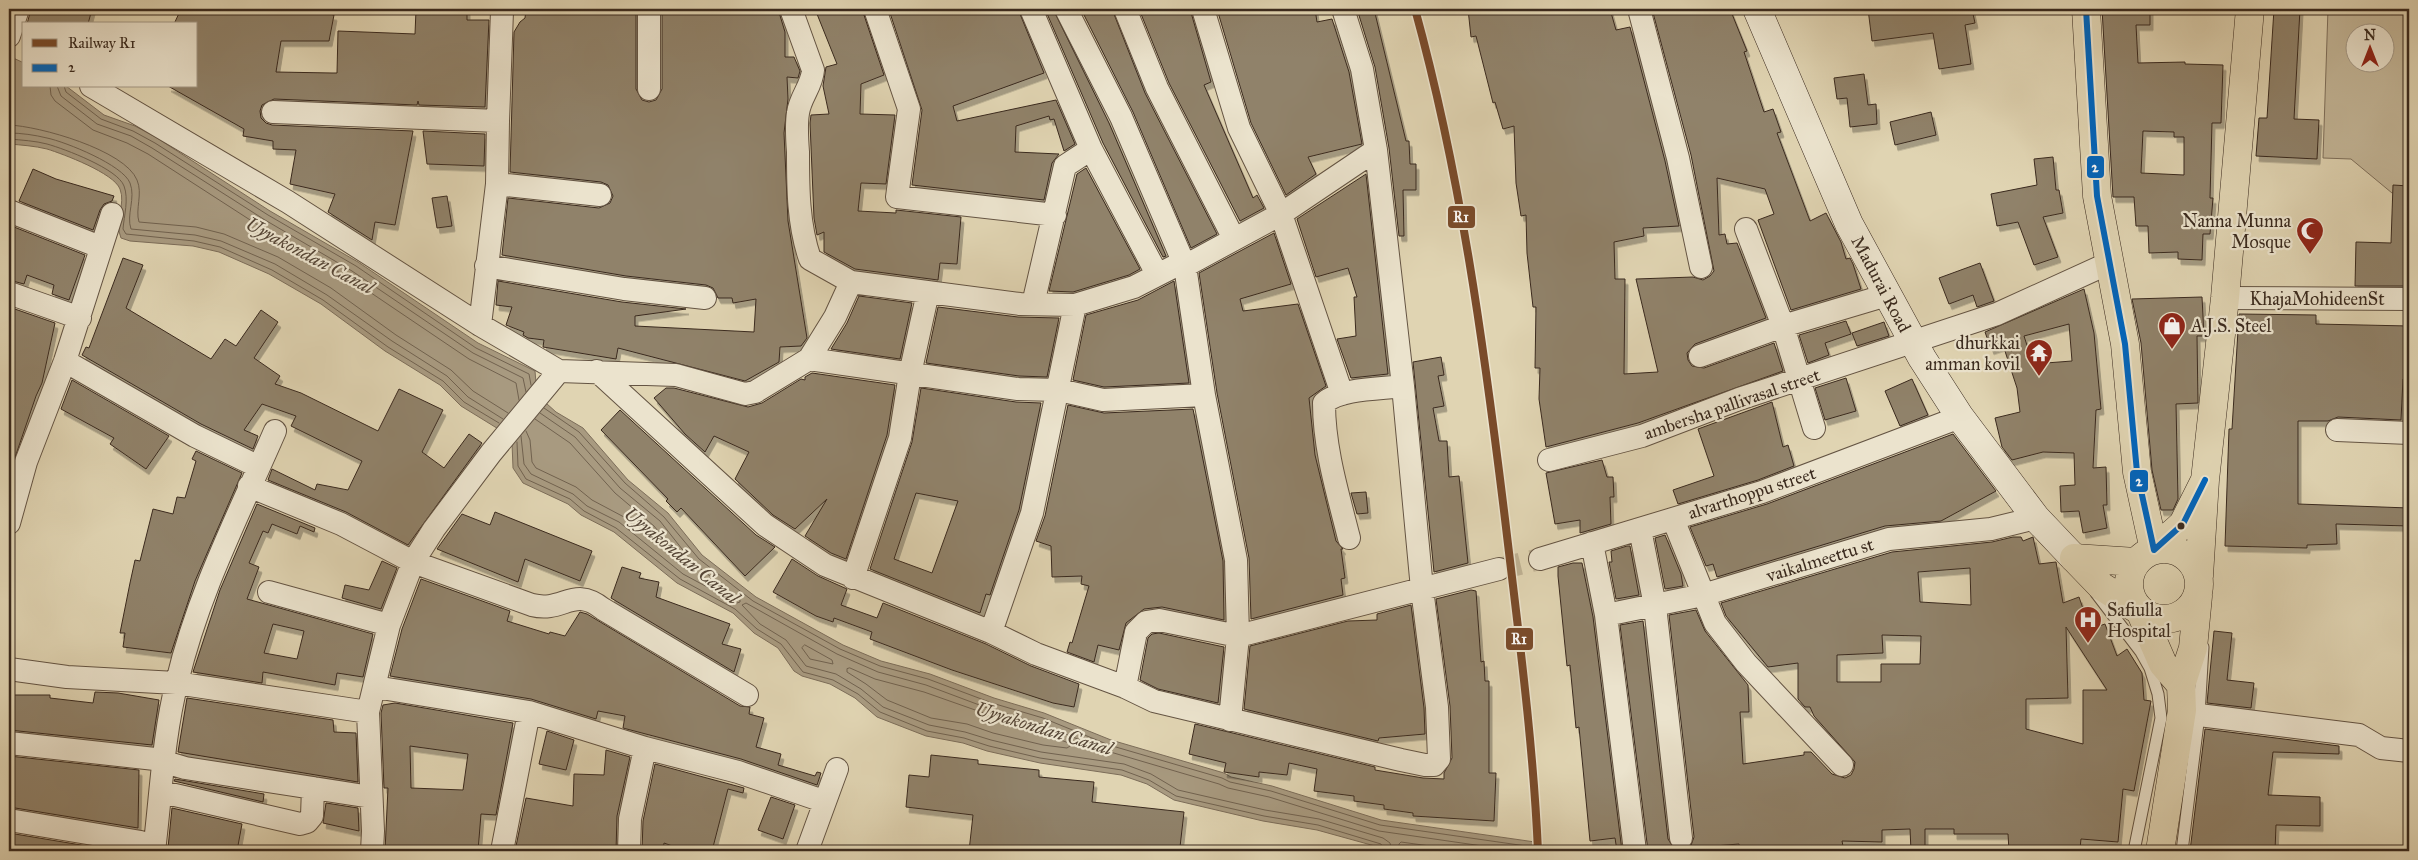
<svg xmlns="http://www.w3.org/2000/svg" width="2418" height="860" font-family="'IM FELL Great Primer',serif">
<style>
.green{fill:#c4b799;stroke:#7f705c;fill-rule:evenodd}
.water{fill:#a89a80;stroke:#7c6d59}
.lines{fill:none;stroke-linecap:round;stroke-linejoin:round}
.shore{stroke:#71624f;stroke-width:1}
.building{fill:#90826b;stroke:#3a2a1e;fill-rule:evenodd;filter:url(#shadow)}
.minor-tunnel{stroke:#bfb294;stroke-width:22;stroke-dasharray:22 11;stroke-linecap:butt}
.service-casing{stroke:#645443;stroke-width:13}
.minor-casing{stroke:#645443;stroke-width:24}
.secondary-casing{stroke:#3a2a1e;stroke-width:29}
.primary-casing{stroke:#3a2a1e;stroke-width:29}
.service{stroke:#ebe3cd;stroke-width:11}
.minor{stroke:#ebe3cd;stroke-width:22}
.secondary{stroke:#ebe3cd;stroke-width:28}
.primary{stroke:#e0d4b2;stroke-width:28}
.bus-1-casing{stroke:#ebe3cd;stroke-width:10}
.bus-1{stroke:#0065bd;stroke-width:6}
.rail-1-casing{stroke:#ebe3cd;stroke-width:11}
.rail-1{stroke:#7a4b2a;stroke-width:8}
.bus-dot{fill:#3a2a1e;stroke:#ebe3cd;stroke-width:2}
.labels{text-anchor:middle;stroke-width:4.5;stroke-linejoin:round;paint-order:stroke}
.poi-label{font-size:18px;fill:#3a2a1e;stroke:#ebe3cd;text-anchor:end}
.street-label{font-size:18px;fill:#3a2a1e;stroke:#ebe3cd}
.water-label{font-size:19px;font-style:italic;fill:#564636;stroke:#ebe3cd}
.line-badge{stroke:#ebe3cd;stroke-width:2}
.badge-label{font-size:14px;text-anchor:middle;font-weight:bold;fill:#fff}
</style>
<defs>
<filter id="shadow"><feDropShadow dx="3" dy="5.5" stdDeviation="0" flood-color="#0004"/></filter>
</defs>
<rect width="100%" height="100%" fill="#e0d4b2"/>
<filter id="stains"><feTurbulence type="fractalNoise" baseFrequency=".004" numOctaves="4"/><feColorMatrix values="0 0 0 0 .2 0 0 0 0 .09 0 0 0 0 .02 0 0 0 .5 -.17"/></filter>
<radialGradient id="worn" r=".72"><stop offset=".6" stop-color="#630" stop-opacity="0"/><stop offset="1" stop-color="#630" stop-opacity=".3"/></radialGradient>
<path class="green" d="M2328,9H2409V191L2392,193L2351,159L2323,158ZM2356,32H2386V62H2356Z"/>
<path class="water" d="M9,56L24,63V86H66L104,115L135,126L157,138L270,211L358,262L478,343L535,371L537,395L556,412L583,428L628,480L668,513L702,555L756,597L843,645L881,661L930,674L994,698L1044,713L1111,740L1224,773L1231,777L1272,786L1381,820L1535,842L1558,851H1393L1317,830L1263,821L1174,800L1147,784L1121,775L1040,763L987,751L963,743L926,736L877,717L855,698L830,684L802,676L794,671L778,648L754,633L733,613L677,583L614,532L581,515L568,504L523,483L513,468L512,443L500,430L461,406L440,385L385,351L321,304L269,274L219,252L193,246L130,241L121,238C114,222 126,204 120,189C114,173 63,154 47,149C35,146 21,145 9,144Z"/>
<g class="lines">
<path class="shore" d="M50,86L51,95L55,101L93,130L127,143L148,154L261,227L349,278L469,359L516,383L519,400
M57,86L61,96L97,124L131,136L152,148L265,220L352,271L473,353L523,378L526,392
M64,86L66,92L101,119L133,131L155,143L268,215L356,266L476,348L529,374L531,385
M9,125C39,126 125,150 137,180C143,194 135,209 139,222L196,227L224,234L278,257L331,288L396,335L451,370L473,391L508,413
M9,133C21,133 35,135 47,138C66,142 123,165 130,183C136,198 126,215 131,229L195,235L221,241L275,264L327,295L392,341L447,376L468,397L503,419
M9,139C21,140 36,141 47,144C65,149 118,169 124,186C129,199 124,216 123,229L126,234L194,241L220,247L272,270L323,300L388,347L443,381L464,402L499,423
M544,408L579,432L625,483L664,517L699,559L753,601L840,649L880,666L928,679L992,703L1043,718L1109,745L1222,778L1230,782L1271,791L1380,825L1533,847L1544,851
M526,431L530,440L532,462L536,468L576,487L592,500L624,517L672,556H675L676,553L654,526L615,493L570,443L535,419
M521,436L524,464L531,474L573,494L587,506L619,522L683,574L737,603L740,602V599L693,563L660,521L620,488L575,437L540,413
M517,442L518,466L526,479L570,499L584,511L616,528L680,579L735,609L757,629L781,644L803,672L833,680L858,694L880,712L927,731L964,738L989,746L1040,758L1122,770L1149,780L1176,796L1264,816L1318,825L1381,844L1385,851
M805,645L832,660L833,664L810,659L802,648Z
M850,668L875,679L924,692L1069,743L1070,746L1067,748L1043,745L993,733L967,724L931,718L887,700L866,684L847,672V669Z
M1392,851L1390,843L1383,838L1319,819L1265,810L1178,790L1151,774L1124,764L1041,752L991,740L965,732L929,725L883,707L861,689L836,674L806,666L786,640L760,624L742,605L746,603L837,654L878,672L926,685L990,709L1041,724L1107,751L1219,784L1228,788L1269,797L1379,831L1517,851
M1399,851V844L1401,842L1466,851"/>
</g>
<path class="building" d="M31,9H92L88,24H27Z
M181,9H330L329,14L334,15L329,41H281L276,72L332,73H337L338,31L415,34L416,10L467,9V20H489L485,107L419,105L418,101L417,105L274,99L262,105L260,111L261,118L266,123L272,125L413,131L395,225L375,222L372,240L328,212L335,194L290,184L296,150L273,149V141L243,136L244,129L168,86H196V24H174Z
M526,9H551L550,14L584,13V9H636V89L642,100L649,102L656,100L662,89V9H778L785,32V57H794L800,71L798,78L787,77L788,99L784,133L788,221L807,338L801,346L780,347L779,362L745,381L618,348L616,359L543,347L544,340L528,338L523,335L524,332L506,325L512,307L496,305L498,281L622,302L686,309L635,316V326L754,332L756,299L733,303L732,298H718L713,288L706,285L626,276L502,255L508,198L599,208L610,203L613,196L608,185L601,182L510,172L514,32L520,22L525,18Z
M815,9H862L884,75L861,84L860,114L895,115L886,184L861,183L858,211L896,213V210L961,217L957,264L940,263L938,280L855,269L824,252V232L817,235L814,218L810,123L811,115L829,114L823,86L826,67L837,64Z
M903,9H1018L1044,73L953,106L957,121L1056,100L1075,144L1064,151L1054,119L1050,120L1049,116L1016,126L1015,152L1059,154L1052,163L1044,200L912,185L922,110L890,13Z
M1045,9H1053L1109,123L1166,256L1163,257L1103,143Z
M1081,9H1112L1145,93L1217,234L1191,248L1133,112Z
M1139,9H1190L1211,82L1204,85L1253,198L1257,195L1264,208L1240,221L1169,83Z
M1217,9H1315L1317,22L1332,19L1349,72L1362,144L1308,157L1316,174L1286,195L1251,123Z
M1357,9H1374L1406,141H1409L1410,164H1416V190H1403L1404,236H1399L1389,148L1375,67Z
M1468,9H1610L1616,30L1630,27L1665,161L1679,226L1643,228L1644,236L1614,242L1615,279H1625L1624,374L1658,372L1636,279L1693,277L1703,280L1710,276L1714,271L1691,155L1652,9H1730L1747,51L1744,52L1764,112L1773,109L1781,132L1777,133L1810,221L1826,213L1841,242L1846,259L1850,258L1853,264L1861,289L1791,310L1758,220L1774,214L1765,189L1717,178L1719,235L1725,234L1727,244L1737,243L1766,318L1695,344L1687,353L1688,360L1692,366L1704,368L1774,343L1783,371L1638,423L1546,447L1539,399L1540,368H1535L1536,307H1533L1527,253L1526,215L1521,216L1516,183L1514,126L1503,129L1495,102L1493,103L1476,36L1471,37Z
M1868,9H1972L1975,23L1965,25L1971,64L1939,69L1933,33L1872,41Z
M2102,9H2150V25H2136L2138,63L2185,62V64L2223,65L2221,123H2212L2210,198H2213L2210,234H2203L2202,260L2178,259V252L2149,253L2148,226H2136L2134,197H2113ZM2143,131L2174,132V137H2184V175L2141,173Z
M2274,9H2300L2294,119L2319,120L2317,159L2256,156L2259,118H2267Z
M1864,74L1868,105L1876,104L1877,124L1850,127L1847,98L1837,99L1834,78Z
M1931,112L1936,135L1895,145L1890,122Z
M423,131L485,134L484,166L427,164Z
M2053,157L2056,190H2059L2063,213L2043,217L2058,257L2034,265L2018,222L1997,226L1991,194L2037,185L2034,159Z
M1086,168L1140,269L1129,275L1073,292L1049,291L1077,174Z
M33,169L56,179L114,196L112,201L104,204L100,210L93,230L19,201Z
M1366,174L1388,374L1351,378L1337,339L1356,336L1354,297H1357L1348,268L1316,277L1297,219Z
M2393,185L2409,186V286H2355L2356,242L2391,243Z
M447,196L452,226L437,228L432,198Z
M9,225L85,255L69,300L52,294L54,285L27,275L24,284L9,280Z
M1274,233L1291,284L1240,299L1243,311L1298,304L1326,386L1309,398L1315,455L1336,541L1343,549H1341L1345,578L1341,579L1343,595L1251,619L1249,558L1217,393L1199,273Z
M123,258L143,265L126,308L211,359L225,339L236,346L261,310L278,322L254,358L280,376L275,384L301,393L378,431L399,389L443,410L422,452L444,468L469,434L482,443L408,545L346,512L268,480L272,469L315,490L317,484L348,490L362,461L291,426L296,416L262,404L244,430L258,436L253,449L201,424L82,355L86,347L89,348Z
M1980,263L1994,301L1977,307L1973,295L1949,304L1939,278Z
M1174,281L1189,383L1104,387L1073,380L1086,315L1138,300Z
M2084,289L2094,333L2101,409L2096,410L2093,468L2106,467L2107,505H2103L2107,528L2083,533L2079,511L2061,512L2060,486L2075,485L2074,453L2043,452L2012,460L2002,447L1995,418L2020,412L2017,388L2003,345L1991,349L1985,332ZM2069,324L2072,361L2033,364L2024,336Z
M859,296L912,303L900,359L831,349L847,323Z
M2202,297L2204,336H2197L2198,403L2176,404L2178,499L2173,510H2161L2152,470L2141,343L2132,299Z
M9,307L55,323L42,383L36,396L9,475Z
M938,307L1018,317L1059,318L1047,377L1019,376L926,363Z
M2239,314L2316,315V324L2409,326V379H2403L2401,420L2338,417L2328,421H2298V504L2409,508V526L2336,524L2337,544L2307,545V548L2225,546L2229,429H2232Z
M1846,321L1851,334L1825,343L1829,355L1808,363L1799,335Z
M1884,322L1889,336L1857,346L1852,333Z
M1441,357L1444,375L1438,376L1444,406L1433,408L1439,441H1447L1449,477L1459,476L1468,563L1434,572L1413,362Z
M812,373L895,385L887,435L846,559L831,553L805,536L827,499L795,529L773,515L735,479L749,452L714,436L705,452L685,434L654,398L666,388H674L748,407L762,403L801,379L805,380V377Z
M1846,378L1856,411L1825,420L1815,388Z
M1912,379L1928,415L1900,426L1885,391Z
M72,380L169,436L146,469L110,444L114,438L61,409Z
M921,388L1016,402L1041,403L1019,510L990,595L986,594L980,613L870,569L912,442ZM916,493L958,501L932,573L894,559Z
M1772,402L1783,447L1788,445L1794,466L1758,480L1678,504L1673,490L1714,476L1698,429Z
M1068,405L1104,413L1193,409L1223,561L1224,620L1162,607L1144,609L1126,623L1119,650L1098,645L1094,662L1067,652L1070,642L1072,643L1089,586L1081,584L1082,576L1052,577L1051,546L1036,541L1045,516Z
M620,410L756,535L775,547L745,576L681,508L677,512L666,501L668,499L601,430Z
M1953,434L1996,491L1941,521L1885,526L1717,577L1713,564L1706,566L1690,527L1767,504Z
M196,451L242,473L195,581L171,653L123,647L125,633H120L130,583L135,560L140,561L153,509L173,514L177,497L185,498L196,461L192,459Z
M1602,460L1607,477H1613L1614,497H1610L1611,524L1580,533V520L1555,524L1546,473Z
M1366,492L1368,513L1357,514L1351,493Z
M257,504L315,528L314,532L300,526L297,534L272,524L268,533L263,531L249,563L259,567L247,599L373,634L363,677L337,673L335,685L263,672L262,683L193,672L220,590ZM273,624L304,631L297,659L264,653Z
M495,512L592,551L580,581L525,559L518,582L437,549L462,514L490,525Z
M1665,535L1681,574L1683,586L1665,589L1655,538Z
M2013,537H2021L2023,541L2033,537L2039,564L2056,562L2063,603L2079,597L2090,629L2105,624L2117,656L2127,649L2142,673L2144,700L2151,701L2134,791L2123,789L2118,842L2081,839L2080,849L2048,848V851H2009L2008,834H1954V829H1925V851H1911L1910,829L1882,830V842L1842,841L1844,851H1740L1739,844L1690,848L1694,837L1669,615L1696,610L1705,631L1748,685L1749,712H1740L1743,764L1804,755V752H1811L1832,774L1845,778L1851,775L1854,769L1855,762L1814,716L1810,707H1805L1798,699V663L1768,667L1726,616L1721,603L1892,552L1992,542ZM1970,568L1971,605L1920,602L1918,572ZM2066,627L2107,690H2083V744L2026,729V699L2068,698ZM1882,635L1921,636L1920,664H1881V682H1837V655L1883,653Z
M1627,546H1630L1639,595L1616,599L1609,562H1612L1611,551Z
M792,559L818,576L847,589L841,605L877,618L883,603L986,644L1031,666L1079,684L1074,707L1053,703L952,670L870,639L872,632L834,618L833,622L816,616L773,592Z
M382,561L397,568L381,609L342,598L345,585L369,590Z
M1573,563H1582L1593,617L1622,851H1617L1615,838L1590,841L1579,727L1576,728L1570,665L1567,666L1558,576V567Z
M622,567L641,573L639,578L659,582L656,597L730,624L722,644L741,649L734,672L611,598Z
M421,579L510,611L507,621L549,634L550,632L565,636L580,612L587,614L740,706L750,707L749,714L764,718L756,747L781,754L778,765L815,776L817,772L821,773L817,785L741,759L623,728L625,716L598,711L596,719L531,699L390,676L402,629Z
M1471,590L1476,591L1481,662L1484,661L1485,681H1489V773H1496L1494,821L1413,816V813L1384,809V805L1354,801V796L1314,791L1317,769L1289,763L1287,775L1259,772V777L1224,772L1226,763L1189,754L1195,724L1375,767V770L1423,778L1444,779V773L1452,758L1450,706L1436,599Z
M1411,605L1424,708L1425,734L1379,738L1378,741L1244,709L1250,646L1348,621L1377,620V614Z
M1643,621L1668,839L1675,850L1663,851H1648L1620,625Z
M2214,631L2232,633L2227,680L2254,683L2251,708L2207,703Z
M1159,633L1224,647L1218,703L1158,689L1140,680L1148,638L1152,634Z
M95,692L118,693L159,700L152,745L9,730L11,695H50V698L93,703Z
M187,698L333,720L334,732L356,733L358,782L178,752Z
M395,703L513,723L496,815L481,814L478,851L446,849L445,851H385L388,788H384L381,713L383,705ZM410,746L468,754L463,790L411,788Z
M2205,729L2339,746V754L2273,752L2268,795L2320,797V826L2276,825L2275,851H2190Z
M547,731L574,740L566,770L539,764Z
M606,750L630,757L617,816L616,851H515L526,798L573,806L574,774L604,775Z
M931,755L978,760V764L1039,770V777L1094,782L1092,802L1184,812L1180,847L1173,846L1172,851H969L973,815L906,807L909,775L929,777Z
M9,756L139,770L138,828L9,807Z
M655,764L744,788L743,793L728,789L712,851L691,846L689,851H686L664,843L663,851H642L643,821Z
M175,779L264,794L263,802L174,781Z
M771,797L795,805L783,839L758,830Z
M326,803L358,808L359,831L323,823Z
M172,808L242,824L237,851H190L168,848Z
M9,833L117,851L9,849Z"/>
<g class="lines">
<path class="minor-tunnel" d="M1499,569L1540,559"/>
<defs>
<path id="service" d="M2096,593L2141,652L2150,668L2158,694L2161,718L2134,851
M2182,851L2199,715L2203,647"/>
<path id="minor" d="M649,9V89
M791,9L813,70C812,86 800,97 798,113C796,125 797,139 798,152C798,188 798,224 810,259L851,282
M875,9L909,109L897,197L1055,215
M1031,9L1091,149L1065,166L1033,304
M1066,9L1121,117L1185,266L1204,395L1236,560L1238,636L1499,569
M1125,9L1157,88L1234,239
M1203,9L1239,128L1281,214L1342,394
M1639,9L1678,158L1701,267
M9,36L18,9
M91,86L288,202L480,325L559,371L676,375L745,394L755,392L809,359L835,317L851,282L1020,304L1075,305L1134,287L1173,267L1185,266L1281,214L1376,150
M273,112L498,121L497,184L480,325
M498,121L502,11
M1091,149L1157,274
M497,184L600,195
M9,211L100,247
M1746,229L1783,326L1814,428
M486,266L624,289L705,298
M9,293L80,318
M2225,298L2409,299
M1700,356L1783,326L1887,295
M809,359L1018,389L1059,390L1103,400L1204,395
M65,361L195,436L259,467
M597,371L765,525L825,565L991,632L1036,654L1125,687L1154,701L1401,760L1425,765H1434L1439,759L1437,707L1422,589L1403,386L1376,150L1362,69L1343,9
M2337,430L2409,433
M1549,460L1642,436L1739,399L1997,314L2109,263
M249,486L341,524L413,562L532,605C564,613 573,585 603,609L747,695
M1673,519L1715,623L1746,663L1842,765
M9,523L26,462L65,361L112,214
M1640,529L1655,606L1681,838
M1349,538C1338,494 1324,449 1324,403C1340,388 1381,389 1403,386
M1592,543L1606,615L1635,851
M1540,559L1762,492L1960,417
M853,578L900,438L910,374L928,292
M269,592L389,625
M1606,615L1703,595L1889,539L1991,529L2036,518
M991,632L1032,513L1075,305
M9,669L67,677L176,683L368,712
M375,687L529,712L645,748L738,772L823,801
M1125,687L1136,632L1146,622L1159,620L1238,636L1230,720
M2199,715L2359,735L2381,748L2409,751
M9,743L155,759L185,768L371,797
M162,792L300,824L307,822L312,816L313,788
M9,820L141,842L151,851
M154,851C161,795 163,737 177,682C198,593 239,514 275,431
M372,851L373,831L368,712L389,625L413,562L434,529L491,453L559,371
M502,851L529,712
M629,851L630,819L645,748
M807,851L837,769"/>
<path id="secondary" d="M1757,9L1849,224L1922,358L1960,417L2036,518L2074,558"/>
<path id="primary" d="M2086,9L2097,196L2125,344L2137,472L2154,550L2183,524L2205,480
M2129 584a35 35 0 1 1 70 0a35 35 0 1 1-70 0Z
M2074,558L2101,586L2140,611L2163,664L2181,685
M2074,558L2136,562
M2199,576L2205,480L2225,298L2250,9
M2160,851L2182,710L2181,685L2193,648L2198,596"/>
</defs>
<use href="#service" class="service-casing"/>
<use href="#minor" class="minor-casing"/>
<use href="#secondary" class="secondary-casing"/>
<use href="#primary" class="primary-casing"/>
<use href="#service" class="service"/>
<use href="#minor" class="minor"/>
<use href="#secondary" class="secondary"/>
<use href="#primary" class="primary"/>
<defs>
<path id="bus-1" d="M2086,9L2097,196L2125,344L2137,472L2154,550L2183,524L2205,480"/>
</defs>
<use href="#bus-1" class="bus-1-casing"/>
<use href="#bus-1" class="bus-1"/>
<defs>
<path id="rail-1" d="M1415,9C1461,176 1484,347 1505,519C1518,629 1533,740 1538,851"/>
</defs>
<use href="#rail-1" class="rail-1-casing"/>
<use href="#rail-1" class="rail-1"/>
</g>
<defs>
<symbol id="mosque-pin" viewBox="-11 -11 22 30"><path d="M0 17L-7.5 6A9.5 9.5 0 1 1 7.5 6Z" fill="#8f2418" stroke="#ebe3cd"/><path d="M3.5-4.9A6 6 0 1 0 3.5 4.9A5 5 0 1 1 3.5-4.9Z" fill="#fff"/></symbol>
<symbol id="shop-pin" viewBox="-11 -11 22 30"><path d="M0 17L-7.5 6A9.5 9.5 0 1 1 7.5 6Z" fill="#8f2418" stroke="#ebe3cd"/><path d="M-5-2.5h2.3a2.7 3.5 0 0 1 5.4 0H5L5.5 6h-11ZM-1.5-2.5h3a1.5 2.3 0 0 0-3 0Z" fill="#fff"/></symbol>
<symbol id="temple-pin" viewBox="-11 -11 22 30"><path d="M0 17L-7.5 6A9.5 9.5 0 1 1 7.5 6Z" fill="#8f2418" stroke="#ebe3cd"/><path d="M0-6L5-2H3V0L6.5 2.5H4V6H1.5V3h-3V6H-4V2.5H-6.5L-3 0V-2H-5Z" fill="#fff"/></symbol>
<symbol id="hospital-pin" viewBox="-11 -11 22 30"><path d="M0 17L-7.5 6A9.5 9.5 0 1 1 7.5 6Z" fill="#8f2418" stroke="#ebe3cd"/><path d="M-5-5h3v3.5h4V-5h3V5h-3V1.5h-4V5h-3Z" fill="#fff"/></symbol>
</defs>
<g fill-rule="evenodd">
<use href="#mosque-pin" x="2294" y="215" width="32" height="43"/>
<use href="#shop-pin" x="2156" y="310" width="32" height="43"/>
<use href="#temple-pin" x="2023" y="337" width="32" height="43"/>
<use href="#hospital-pin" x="2072" y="604" width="32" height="43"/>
</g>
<circle class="bus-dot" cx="2181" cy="526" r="4.5"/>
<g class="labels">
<g class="poi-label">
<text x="2291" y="227">Nanna Munna<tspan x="2291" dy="21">Mosque</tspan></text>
<text x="2191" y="332" text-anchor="start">A.J.S. Steel</text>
<text x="2020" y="349">dhurkkai<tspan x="2020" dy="21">amman kovil</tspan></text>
<text x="2107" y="616" text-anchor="start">Safiulla<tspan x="2107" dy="21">Hospital</tspan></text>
</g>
<g class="street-label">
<text transform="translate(1881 284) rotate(62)" y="6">Madurai Road</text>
<text x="2317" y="305">KhajaMohideenSt</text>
<text transform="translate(1732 404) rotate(-19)" y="6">ambersha pallivasal street</text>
<text transform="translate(1752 493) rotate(-18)" y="6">alvarthoppu street</text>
<text transform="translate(1820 560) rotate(-17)" y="6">vaikalmeettu st</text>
</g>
<g class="water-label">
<text transform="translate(310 255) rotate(28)" y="7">Uyyakondan Canal</text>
<text transform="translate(682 555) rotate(39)" y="7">Uyyakondan Canal</text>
<text transform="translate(1044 728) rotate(17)" y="7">Uyyakondan Canal</text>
</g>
</g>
<g class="line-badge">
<rect x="2086" y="155" width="19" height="24" rx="5" fill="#0065bd"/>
<rect x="1447" y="205" width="29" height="24" rx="5" fill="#7a4b2a"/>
<rect x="2129" y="469" width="20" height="24" rx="5" fill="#0065bd"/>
<rect x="1505" y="627" width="29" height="24" rx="5" fill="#7a4b2a"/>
</g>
<g class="badge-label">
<text x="2095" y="172">2</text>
<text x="1461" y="222">R1</text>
<text x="2139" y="486">2</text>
<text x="1519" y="644">R1</text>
</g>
<rect width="2418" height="860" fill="none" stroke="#e0d4b2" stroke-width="30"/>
<rect x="10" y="10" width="2398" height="840" fill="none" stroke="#3a2a1e" stroke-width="2.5"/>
<rect x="15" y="15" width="2388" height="830" fill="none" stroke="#3a2a1e"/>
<rect x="22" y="22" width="175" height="65" fill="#ebe3cd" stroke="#a49987"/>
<rect x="32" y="39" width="25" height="8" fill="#7a4b2a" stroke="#a49987"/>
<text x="68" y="48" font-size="15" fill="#3a2a1e">Railway R1</text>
<rect x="32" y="64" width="25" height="8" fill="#0065bd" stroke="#a49987"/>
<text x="68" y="72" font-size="15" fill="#3a2a1e">2</text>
<g transform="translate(2370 48)"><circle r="24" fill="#ebe3cd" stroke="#a49987"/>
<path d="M0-4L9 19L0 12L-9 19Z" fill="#8f2418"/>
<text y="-8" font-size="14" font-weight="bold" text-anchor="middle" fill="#3a2a1e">N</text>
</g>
<rect width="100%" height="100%" filter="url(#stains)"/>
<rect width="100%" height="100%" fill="url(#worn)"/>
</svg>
